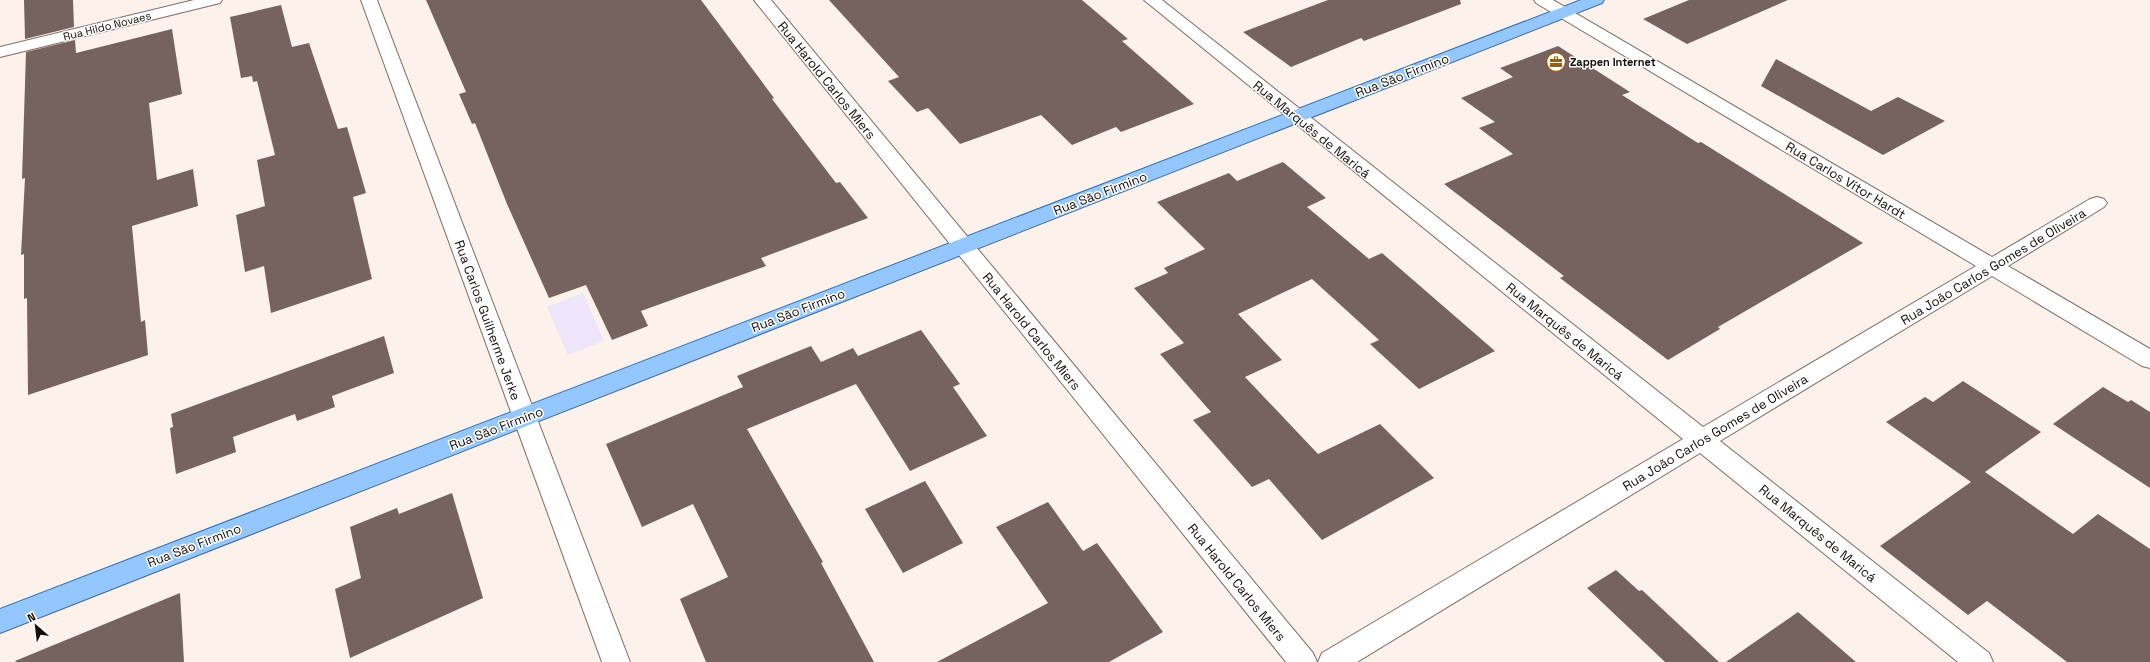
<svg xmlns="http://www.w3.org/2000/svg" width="2150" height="662" font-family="'Space Grotesk',sans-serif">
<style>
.commercial{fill:#efe5fa}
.building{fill:#766360}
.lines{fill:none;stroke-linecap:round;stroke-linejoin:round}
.minor-casing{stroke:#7e6c64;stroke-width:2}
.major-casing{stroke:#396ea8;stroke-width:2}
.minor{fill:#fff;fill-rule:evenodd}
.major{fill:#94c7fe;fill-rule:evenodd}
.labels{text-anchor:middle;stroke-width:3;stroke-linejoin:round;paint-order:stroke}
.far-street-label{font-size:11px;fill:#130c09;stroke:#fff}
.far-poi-label{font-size:11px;font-weight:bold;fill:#130c09;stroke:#fff;text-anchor:start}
.street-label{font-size:13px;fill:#130c09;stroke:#fff}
</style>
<rect width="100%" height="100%" fill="#fdf1eb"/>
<path class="commercial" d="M583,293L604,341L568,355L547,307Z"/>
<path class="building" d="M24,0H73L74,27L25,39Z
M426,0H701L774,98L772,99L836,183L840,182L868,218L761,258L766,266L641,311L648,326L612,340L586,285L549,298L507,204L475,123L472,124L459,94L466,92Z
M829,0H1082L1128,39L1122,41L1194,104L1121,132L1116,127L1072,145L1041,115L960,144L928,108L917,112L888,81L899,77Z
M1328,0H1460L1461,4L1364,41L1361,38L1291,67L1243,32Z
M1689,0H1788L1687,44L1643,19Z
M281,5L292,47L309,43L338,129L347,127L366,193L353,197L372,279L271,313L264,266L245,272L236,215L265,206L257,160L275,155L257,81L253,82L252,76L241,78L230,17Z
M172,29L182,94L149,103L157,180L193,169L198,206L132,226L141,322L145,320L148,355L28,395L27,298L24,299V254L21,255L25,178L22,179L26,52L75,40L76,53Z
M1558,46L1630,92L1622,95L1698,143L1701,142L1863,243L1718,327L1720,329L1668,360L1560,278L1564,276L1444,184L1513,154L1479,128L1495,122L1461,98L1513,77L1500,68Z
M1776,59L1871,111L1898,97L1945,121L1883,155L1761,86Z
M1283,162L1326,198L1307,207L1369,259L1382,253L1495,351L1419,389L1370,344L1379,340L1312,279L1238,314L1282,360L1245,377L1318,454L1380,424L1434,478L1322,540L1269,479L1252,487L1193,420L1211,412L1160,354L1184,343L1134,288L1168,273L1164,268L1205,249L1157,202L1229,173L1237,181Z
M921,330L960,384L953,387L987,436L910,471L856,384L747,429L823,562L821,563L874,662H706L680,599L728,577L693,504L642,527L606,444L743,387L737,376L811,346L821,362L853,348L858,356Z
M384,336L394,373L332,396L335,407L297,421L295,414L233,437L236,452L176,474L170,428L173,427L171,414Z
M1963,381L2041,432L1985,472L2073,534L2098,514L2150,549V662H2067L1987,601L1968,615L1880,546L1971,482L1886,422L1925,397L1933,402Z
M2103,387L2128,402L2131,400L2150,412V488L2053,424Z
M925,481L963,543L903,573L865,509Z
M452,493L483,598L350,658L335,589L361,578L350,527L397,508L399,514Z
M1048,502L1083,551L1097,543L1163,632L1109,662H937L1048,603L996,527Z
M1616,570L1639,591L1642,590L1719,662H1665L1587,588Z
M180,593L184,662H16L15,661Z
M1798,612L1856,662H1726Z"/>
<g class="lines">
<defs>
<path id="minor" d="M194,0H222L220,3L0,57V47Z
M361,0H377L630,662H602Z
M754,0H771L1313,653L1317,662H1286Z
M1144,0H1162L1703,427L1976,266L1536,3L1534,0H1553L1992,257L2090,199L2097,197L2104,199L2107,203L2104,207L2008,266L2150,349V368L2142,366L1992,276L1720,441L1989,653L1993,662H1958L1700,453L1357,662H1318L1322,653L1683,439Z"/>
<path id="major" d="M1581,0H1604L1602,3L0,633V609Z"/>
</defs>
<use href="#minor" class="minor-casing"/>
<use href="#major" class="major-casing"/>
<use href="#minor" class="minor"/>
<use href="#major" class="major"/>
</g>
<defs>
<symbol id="office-ring" viewBox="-11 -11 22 22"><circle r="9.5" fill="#fff" stroke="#966117" stroke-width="1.5"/><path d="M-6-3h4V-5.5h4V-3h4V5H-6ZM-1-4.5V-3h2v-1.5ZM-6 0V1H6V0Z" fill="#966117"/></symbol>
</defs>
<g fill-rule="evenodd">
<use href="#office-ring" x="1545" y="51" width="22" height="22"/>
</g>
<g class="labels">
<g class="far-street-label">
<text transform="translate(107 26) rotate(-14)" y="4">Rua Hildo Novaes</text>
</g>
<g class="far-poi-label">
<text x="1570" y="66">Zappen Internet</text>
</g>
<g class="street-label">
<text transform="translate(1402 75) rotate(-21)" y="5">Rua São Firmino</text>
<text transform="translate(827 80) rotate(51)" y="5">Rua Harold Carlos Miers</text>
<text transform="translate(1312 129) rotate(39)" y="5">Rua Marquês de Maricá</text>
<text transform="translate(1846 180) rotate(31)" y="5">Rua Carlos Vítor Hardt</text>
<text transform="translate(1100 193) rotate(-21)" y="5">Rua São Firmino</text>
<text transform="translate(1993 266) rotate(-31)" y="5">Rua João Carlos Gomes de Oliveira</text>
<text transform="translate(798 310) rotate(-21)" y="5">Rua São Firmino</text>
<text transform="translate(488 320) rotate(70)" y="5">Rua Carlos Guilherme Jerke</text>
<text transform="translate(1032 331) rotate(51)" y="5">Rua Harold Carlos Miers</text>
<text transform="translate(1565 331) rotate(39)" y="5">Rua Marquês de Maricá</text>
<text transform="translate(496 428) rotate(-21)" y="5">Rua São Firmino</text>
<text transform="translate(1715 432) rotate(-31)" y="5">Rua João Carlos Gomes de Oliveira</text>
<text transform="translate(1818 533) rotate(39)" y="5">Rua Marquês de Maricá</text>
<text transform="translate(194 545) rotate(-21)" y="5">Rua São Firmino</text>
<text transform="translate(1237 582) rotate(51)" y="5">Rua Harold Carlos Miers</text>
</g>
</g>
<g transform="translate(36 626) rotate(332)" stroke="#ffffff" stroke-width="3" paint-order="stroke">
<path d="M0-3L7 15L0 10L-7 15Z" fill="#130c09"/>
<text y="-6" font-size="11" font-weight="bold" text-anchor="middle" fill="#130c09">N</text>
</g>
</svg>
